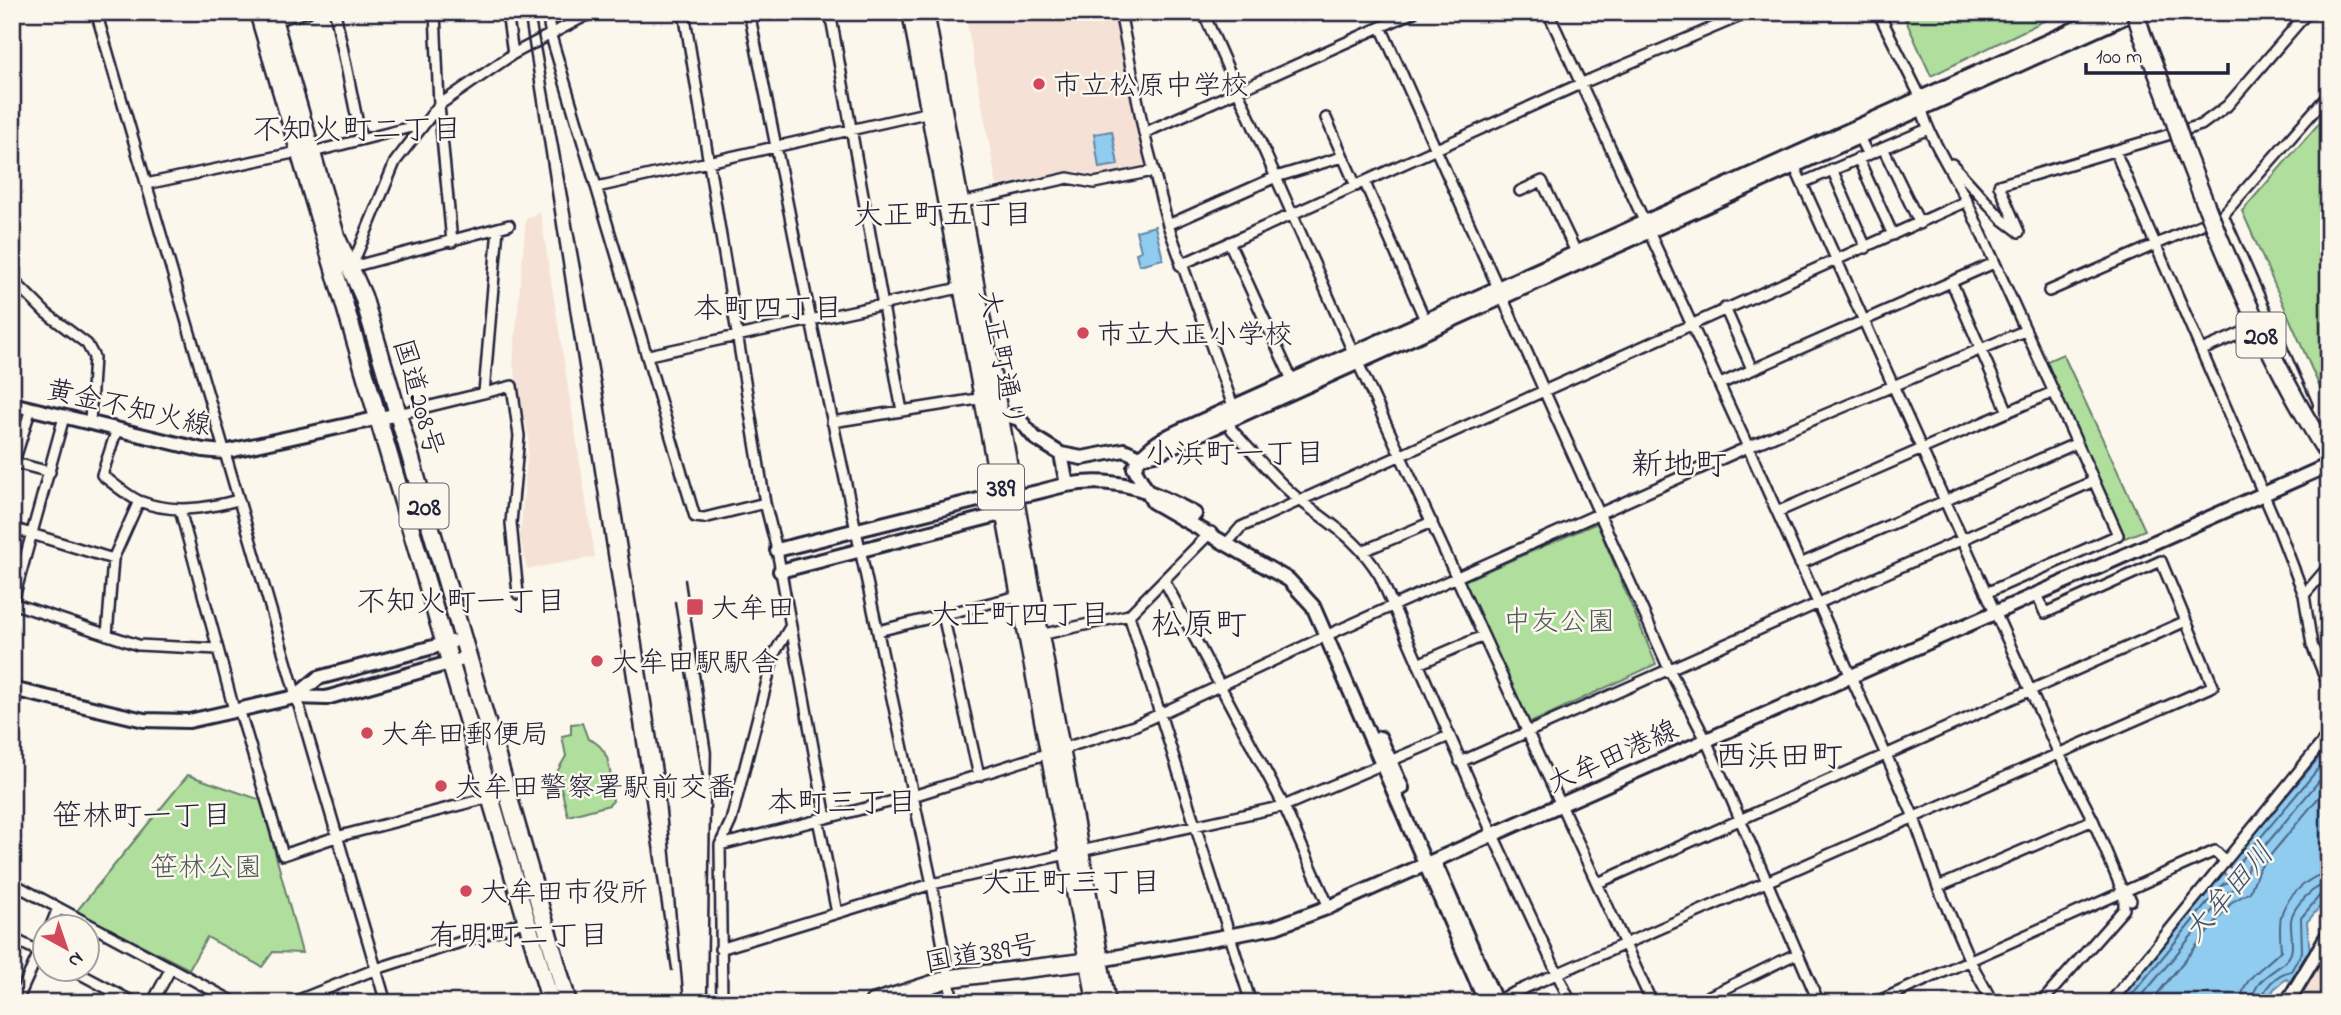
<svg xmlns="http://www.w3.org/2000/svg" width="2341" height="1015" font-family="'Indie Flower','Klee One',sans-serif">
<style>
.built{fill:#f5e1d6}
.green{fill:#afde9d;stroke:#68806c;stroke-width:2}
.water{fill:#90cbf0;stroke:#6487a8;stroke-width:2}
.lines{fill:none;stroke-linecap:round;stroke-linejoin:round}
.shore{stroke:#4e6683;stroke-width:2}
.street-casing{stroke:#22223b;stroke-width:14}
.secondary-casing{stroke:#22223b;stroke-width:18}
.primary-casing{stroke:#22223b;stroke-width:19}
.highway-casing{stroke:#22223b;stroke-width:21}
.street{stroke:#fbf7ec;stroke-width:9}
.secondary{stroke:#fbf7ec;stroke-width:12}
.primary{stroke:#fbf7ec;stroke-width:14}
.highway{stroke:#fbf7ec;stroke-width:16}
.rail{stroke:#22223b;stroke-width:2.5}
.highway-bridge-casing{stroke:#22223b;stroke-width:21;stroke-linecap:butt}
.highway-bridge{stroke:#fbf7ec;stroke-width:16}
.poi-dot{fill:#d1495b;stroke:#fbf7ec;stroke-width:2.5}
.labels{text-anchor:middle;stroke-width:5;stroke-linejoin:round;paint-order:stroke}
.shield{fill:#fbf7ec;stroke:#636270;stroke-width:2}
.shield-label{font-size:26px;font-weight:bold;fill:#22223b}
.poi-label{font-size:28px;fill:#22223b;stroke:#fbf7ec;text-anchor:start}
.street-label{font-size:28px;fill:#22223b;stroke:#fbf7ec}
.park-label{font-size:28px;fill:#4c5a58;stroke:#fbf7ec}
.neighbourhood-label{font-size:30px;fill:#22223b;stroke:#fbf7ec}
.water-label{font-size:30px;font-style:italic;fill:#435571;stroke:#fbf7ec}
.quarter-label{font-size:32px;fill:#22223b;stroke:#fbf7ec}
</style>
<rect width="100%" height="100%" fill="#fbf7ec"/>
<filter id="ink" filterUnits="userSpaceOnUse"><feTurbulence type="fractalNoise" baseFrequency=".0143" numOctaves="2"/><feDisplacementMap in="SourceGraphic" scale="14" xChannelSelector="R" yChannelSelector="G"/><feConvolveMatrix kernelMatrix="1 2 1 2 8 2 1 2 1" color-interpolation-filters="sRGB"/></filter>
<g filter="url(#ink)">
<path class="built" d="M965,12H1114L1146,165L1095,175L1068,171L997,186Z
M540,211L595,557L527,569L520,536L529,438L513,364L526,219Z
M2329,945V1003H2294Z"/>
<path class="green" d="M1902,12H2062L1931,76Z
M2329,112V408L2242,211Z
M2063,354L2145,530L2125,538L2045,362Z
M1597,523L1656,664L1526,725L1464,581Z
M582,723L588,739C613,747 610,777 613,801L609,805L568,816L557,772L566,756L562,736L571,734V724Z
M188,775L261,800L302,953L273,952L262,967L207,937L189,969L76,912Z"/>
<path class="water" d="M1112,131L1118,165L1099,168L1094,134Z
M1155,226L1163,259L1139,265L1136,253L1141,251L1136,231Z
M2329,746V896L2307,922L2310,952L2292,983L2286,979L2274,989L2266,1003H2116L2223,873L2228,876L2233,870L2228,866Z"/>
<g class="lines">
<path class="shore" d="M2125,1003L2223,884L2235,880L2239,863L2329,756
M2136,1003L2227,893L2241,885L2249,865L2329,769
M2150,1003L2232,902L2250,892L2259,869L2329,785
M2241,1003C2242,975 2266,968 2281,950C2280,939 2279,927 2281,916C2285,898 2310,874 2329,873
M2252,1003C2254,972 2285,971 2291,953C2294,944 2290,930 2291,920C2293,906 2315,884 2329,884
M2261,1003C2263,988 2276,974 2291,971L2302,952L2301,918L2321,894L2329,892"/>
<defs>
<path id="street" d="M96,12L386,1003
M335,12L361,139
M435,12L439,105L452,242
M507,12L513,54
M547,12L551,36L695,517L704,518L765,503
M684,12L765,503L777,550L826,818
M749,12L811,321L932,884L953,1003
M830,12L902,411
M1120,12L1144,133L1168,225L1233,406L1228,421L1232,430C1254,453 1276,482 1301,501C1334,527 1357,538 1380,576L1493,835L1571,1003
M1203,12L1353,352L1652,1003
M1548,12L1748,447L1913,815L1938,887L1969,959L1993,1003
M1878,12L1921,98C1919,124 1956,177 1968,204C2018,314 2069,424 2118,535L1986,593
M272,21L308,12
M1381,27L1669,669L1706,740L1819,1003
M1326,118L1356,186
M1856,131L1868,155
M1144,133L1414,12
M1883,148L1920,224
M2115,151L2279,530L2304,595L2312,645L2329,687
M1858,158L1893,235
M1792,161L2058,752L2093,820L2122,890L2131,900L2124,898V909L2041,1003
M1952,164L2002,219L2018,231
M1832,169L1866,248
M1365,183L1425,320
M1802,183L1928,129
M146,184L298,152H313L423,124
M597,187L930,112
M1520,191L1542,181L1576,252
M956,204L1068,178L1094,183L1153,171
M2223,215L2307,405
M1168,225L1276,177L1342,157
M2019,232L1999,185L2201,125L2227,106L2308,12
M1229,242L1292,380
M1180,265L1580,84L1750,12
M352,266L395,162L439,105L513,54L593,12
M348,268L509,225
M12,279L46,313L87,344L94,357L90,422
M1952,283L2008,412
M2049,291L2223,215L2329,94
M1725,308L1752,369
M2202,350L2260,325
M649,355L964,287
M1720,384L1994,263
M484,393L498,228
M398,414L512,386L519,436L511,523L518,594
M832,422L984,398
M117,429L102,475C113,483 126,495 139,501C172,514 205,509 238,500
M12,462L50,472
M14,462L31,408
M180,510L218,649
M1777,512L2051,393
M12,528L113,559
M1228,542L1241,527L1967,201
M1363,551L1432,522
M1800,564L2075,444
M1165,582L1284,806L1329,907
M2304,595L2329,566
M12,603L138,645L218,649L234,710
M12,605L64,417
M943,615L979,776
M1129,615L1251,1003
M878,631L1022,595
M107,635L113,559L139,501
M1040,635L1129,615L1211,532
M1418,664L1483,636
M239,709L283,855L336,837L491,797
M1460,762L2094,481
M818,819L837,913
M720,845L913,796L1134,726L1332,633L1748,447L2024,331
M12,883L236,1003
M1598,883L2186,621
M1938,887L2093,820
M50,928L58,908
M12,938L46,955
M720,949L932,884L1284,806L1449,736
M73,970L135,1003
M1495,1001L2213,686L2161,561L2045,613L2036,593
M16,1003L46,937
M152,1003L171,968
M291,1003L376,969L527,921
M722,1003L720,845L731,821L774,654L790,627
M1695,1003L1798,953
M1874,1003L2215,851L2225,861
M2110,1003L2329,734"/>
<path id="secondary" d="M12,404L203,450L224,452L398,414
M994,411L1019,419L1035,438L1061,454L1082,458L1124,450L1140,457L1155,454L2136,12
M1061,454L1067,485
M777,550L1002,494C1024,499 1044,489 1066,485C1116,476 1152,490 1195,514
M780,571L1005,513L1010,506
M12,689L144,720L189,721L295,697L326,698L467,658
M295,697L318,678L452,642
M1380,738L1402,788
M1435,863L1496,1003
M1100,960L1275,927L1329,907L2329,465
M1486,1003L1313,606L1289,580L1153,502L1134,468C1145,449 1158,441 1177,432L2112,12
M2287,1003L2329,933"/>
<path id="primary" d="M1100,960L1108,1003
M1088,961L1095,1003"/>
<path id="highway" d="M258,12L551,1003
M271,12L336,236L363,296L398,414L568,1003
M911,12L1088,961
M2142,34L2166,96
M2184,149L2207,208
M873,1003L951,978L1100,960L925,12"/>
</defs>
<use href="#street" class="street-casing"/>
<use href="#secondary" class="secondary-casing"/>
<use href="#primary" class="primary-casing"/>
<use href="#highway" class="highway-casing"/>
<use href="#street" class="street"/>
<use href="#secondary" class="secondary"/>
<use href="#primary" class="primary"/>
<use href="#highway" class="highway"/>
<path class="rail" d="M524,12L672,970
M534,12L604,401L663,777L684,1003
M685,580L711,752L707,1003
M675,602L703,778"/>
<defs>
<path id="highway-bridge" d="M2135,12L2142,34
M2166,96L2184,149
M2207,208C2242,294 2279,377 2329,456"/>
</defs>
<use href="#highway-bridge" class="highway-bridge-casing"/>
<use href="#highway-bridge" class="highway-bridge"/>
</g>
</g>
<g class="poi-dot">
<circle cx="1039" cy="84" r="7"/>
<circle cx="1083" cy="333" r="7"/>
<rect x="686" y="598" width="18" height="18" rx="3.5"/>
<circle cx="597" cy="661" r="7"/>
<circle cx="367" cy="733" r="7"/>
<circle cx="441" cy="786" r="7"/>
<circle cx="466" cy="891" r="7"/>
</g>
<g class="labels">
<g class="shield">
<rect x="2236.5" y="312.5" width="49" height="45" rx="5"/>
<rect x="978" y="464.5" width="46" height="45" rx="5"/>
<rect x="399.5" y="483.5" width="49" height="45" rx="5"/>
</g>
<g class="shield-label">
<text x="2261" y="344">208</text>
<text x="1001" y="496">389</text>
<text x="424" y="515">208</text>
</g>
<g class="poi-label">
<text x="1053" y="94">市立松原中学校</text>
<text x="1097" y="343">市立大正小学校</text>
<text x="711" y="617">大牟田</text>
<text x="611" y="671">大牟田駅駅舎</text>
<text x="381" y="743">大牟田郵便局</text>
<text x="455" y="796">大牟田警察署駅前交番</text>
<text x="480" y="901">大牟田市役所</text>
</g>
<g class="street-label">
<text transform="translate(1003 358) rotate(79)" y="10">大正町通り</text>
<text transform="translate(420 397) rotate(74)" y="10">国道208号</text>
<text transform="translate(129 406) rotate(13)" y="10">黄金不知火線</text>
<text transform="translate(1612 755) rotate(-24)" y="10">大牟田港線</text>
<text transform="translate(981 952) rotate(-10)" y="10">国道389号</text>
</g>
<g class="park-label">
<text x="1559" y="630">中友公園</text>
<text x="206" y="876">笹林公園</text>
</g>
<g class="neighbourhood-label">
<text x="357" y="139">不知火町二丁目</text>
<text x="943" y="224">大正町五丁目</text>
<text x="768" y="318">本町四丁目</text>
<text x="1235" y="463">小浜町一丁目</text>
<text x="461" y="611">不知火町一丁目</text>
<text x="1020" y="624">大正町四丁目</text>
<text x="842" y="812">本町三丁目</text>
<text x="142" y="825">笹林町一丁目</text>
<text x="1071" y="892">大正町三丁目</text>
<text x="519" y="945">有明町二丁目</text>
</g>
<g class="water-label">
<text transform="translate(2228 892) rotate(-49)" y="10">大牟田川</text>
</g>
<g class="quarter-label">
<text x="1679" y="474">新地町</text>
<text x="1199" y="634">松原町</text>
<text x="1779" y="766">西浜田町</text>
</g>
</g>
<rect width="2341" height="1015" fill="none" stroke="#fbf7ec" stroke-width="42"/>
<rect x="21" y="21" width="2299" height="973" fill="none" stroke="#22223b" stroke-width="2.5" filter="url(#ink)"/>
<g transform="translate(66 948) rotate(140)"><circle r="33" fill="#fbf7ec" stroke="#a4a2a5" stroke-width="2"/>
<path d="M0-5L12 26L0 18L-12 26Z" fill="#d1495b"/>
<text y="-10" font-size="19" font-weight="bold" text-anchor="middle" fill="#22223b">N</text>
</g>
<path d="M2086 63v10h142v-10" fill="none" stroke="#22223b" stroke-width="3.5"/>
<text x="2096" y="63" font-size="21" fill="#22223b" stroke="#fbf7ec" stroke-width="5" paint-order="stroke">100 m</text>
</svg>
